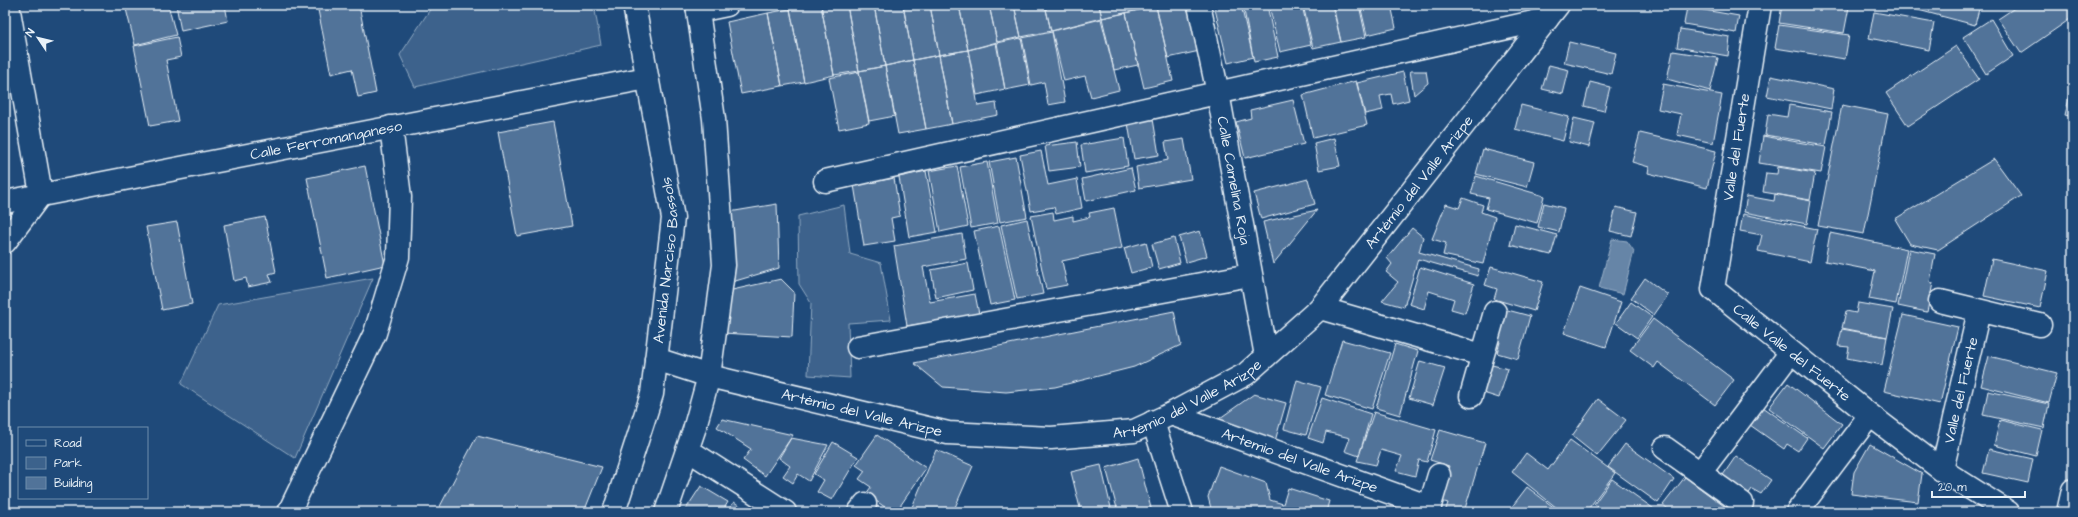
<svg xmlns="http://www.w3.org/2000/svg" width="2078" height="517" font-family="'Architects Daughter',sans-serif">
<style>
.green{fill:#3c628c;stroke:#92aac2}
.water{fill:#6685a7;stroke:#9ab0c7}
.building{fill:#517399;stroke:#e8f1f8}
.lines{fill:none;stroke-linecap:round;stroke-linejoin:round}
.minor-casing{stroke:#e8f1f8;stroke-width:25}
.tertiary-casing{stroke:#e8f1f8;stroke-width:25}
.minor{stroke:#1f4a7a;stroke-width:22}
.tertiary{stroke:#1f4a7a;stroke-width:22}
.labels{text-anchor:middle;stroke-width:4;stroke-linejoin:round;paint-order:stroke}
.street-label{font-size:15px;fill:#e8f1f8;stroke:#1f4a7a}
</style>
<rect width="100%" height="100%" fill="#1f4a7a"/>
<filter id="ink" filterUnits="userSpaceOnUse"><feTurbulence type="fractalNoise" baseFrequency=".025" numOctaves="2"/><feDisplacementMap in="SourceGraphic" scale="8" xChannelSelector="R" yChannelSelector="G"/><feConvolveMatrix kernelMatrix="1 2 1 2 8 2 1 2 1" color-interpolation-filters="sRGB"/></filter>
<g filter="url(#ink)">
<path class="green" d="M433,5H594L601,45L415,87L400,55Z
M844,205L850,254L881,263L891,320L848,323L850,378L808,375L811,303L799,284L798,216Z
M373,278L295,458L181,384L218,305Z"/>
<path class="water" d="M1612,239L1627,241L1634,251L1623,294L1599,288Z"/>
<path class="building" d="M125,5H168L176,35L135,45Z
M176,5H225L228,21L181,31Z
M317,5H359L376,93L358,97L352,69L331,74Z
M813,5H821L834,75L804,82L790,9Z
M821,5H847L859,71L834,75Z
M847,5H874L885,66L859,71Z
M874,5H903L913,60L885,66Z
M903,5H930L939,55L913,60Z
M930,5H959L968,50L939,55Z
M959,5H989L997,42L968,50Z
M989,5H1014L1021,37L997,42Z
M1014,5H1045L1051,31L1021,37Z
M1045,5H1099L1102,18L1051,31Z
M1099,5H1160L1102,18Z
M1160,5H1194L1204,50L1168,58L1156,6Z
M1214,5H1241L1253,57L1228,63Z
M1243,5H1267L1278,57L1254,62Z
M1269,5H1302L1311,45L1280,52Z
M1303,5H1332L1341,42L1313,48Z
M1333,5H1359L1366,37L1341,42Z
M1360,5H1391L1396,28L1367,35Z
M1782,5H1833L1849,7L1844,33L1779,23Z
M1899,5H1980L1975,25Z
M2019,5H2073V17L2021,53L1998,19Z
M1156,6L1173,81L1144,88L1126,13Z
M1687,7L1739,16L1736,33L1684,24Z
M790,9L804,82L782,86L768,13Z
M1874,12L1934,23L1929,50L1869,38Z
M768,13L782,86L741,94L727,22Z
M1126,13L1138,65L1114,70L1102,18Z
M1101,19L1119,90L1091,97L1085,76L1064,81L1052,31Z
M1991,19L2013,56L1986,74L1963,37Z
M1779,25L1849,35L1845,59L1775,48Z
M1680,29L1730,37L1728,56L1677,47Z
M1052,32L1065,102L1048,105L1044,82L1031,85L1022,38Z
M177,37L181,57L166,60L178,121L150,126L134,46Z
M1021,38L1030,85L1005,90L997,43Z
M1569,42L1616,53L1611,74L1564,63Z
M996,43L1005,89L977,95L968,50Z
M1956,46L1979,79L1908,126L1886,93Z
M968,50L978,106L996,103L998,115L952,124L939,55Z
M1673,51L1718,58L1710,91L1667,79Z
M939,55L952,124L926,129L913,60Z
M913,60L926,129L898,134L885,66Z
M1549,65L1569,70L1563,94L1542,89Z
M885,66L895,116L869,121L859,71Z
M1410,71H1426L1428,83L1414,95Z
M859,72L869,123L839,129L829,78Z
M1403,72L1409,100L1393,104L1391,94L1380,96L1383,110L1365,114L1357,83Z
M1771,76L1834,89L1831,109L1767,96Z
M1356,81L1367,125L1313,138L1303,95Z
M1590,82L1610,87L1604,111L1584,106Z
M2073,82V117L2065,115Z
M1663,84L1722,95L1713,143L1677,135L1681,114L1658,109Z
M1293,100L1304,144L1245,158L1236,122L1251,118L1250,110Z
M1521,105L1569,117L1563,141L1515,129Z
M1789,105L1832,112L1826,145L1765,135L1768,114L1787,117Z
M1842,105L1888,114L1864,234L1818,226Z
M1574,118L1595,123L1589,147L1569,142Z
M1153,119L1159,155L1134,159L1128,123Z
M553,122L572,226L517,236L498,132Z
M1640,133L1716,151L1707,188L1648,173L1649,167L1632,162Z
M1763,136L1826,147L1821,173L1759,163Z
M1124,138L1128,166L1085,173L1081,145Z
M1334,138L1340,166L1319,170L1314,143Z
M1184,139L1191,179L1139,188L1136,167L1168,160L1165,142Z
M1077,142L1080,167L1049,171L1045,146Z
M1483,149L1534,162L1527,187L1476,174Z
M1041,151L1048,185L1077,179L1082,208L1056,214L1054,207L1031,211L1020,155Z
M1016,157L1027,217L1000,222L989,162Z
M1994,159L2021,196L1938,250L1910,244L1895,219Z
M987,162L998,223L971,228L960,167Z
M365,166L385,265L327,278L307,178Z
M957,166L968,226L940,232L929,171Z
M1778,167L1815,173L1810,200L1763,192L1766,173L1777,174Z
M1131,168L1136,190L1086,201L1082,179Z
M926,171L937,232L909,237L899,177Z
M1476,176L1544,196L1537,223L1486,209L1489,198L1471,194Z
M894,178L900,216L891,218L895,241L864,246L854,185Z
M1308,179L1315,204L1261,219L1254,193Z
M1775,194L1811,201L1807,224L1744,212L1747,196L1774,201Z
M1463,198L1483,205L1481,212L1495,217L1483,264L1443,255L1446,243L1432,239L1446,204L1459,208Z
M1544,203L1564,208L1559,232L1538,227Z
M777,204L779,268L732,282L729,212Z
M1616,207L1637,212L1631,236L1610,231Z
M1114,208L1122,248L1062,261L1067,285L1046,289L1031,216L1053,212L1054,220L1073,216V221L1090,217L1089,213Z
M1317,210L1273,264L1263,222Z
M1743,214L1817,229L1810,262L1758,251L1762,235L1740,231Z
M265,217L276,272L269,274L272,282L248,287L246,278L234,281L224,225Z
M1027,219L1043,294L1017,299L1001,225Z
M177,222L192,304L162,310L146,227Z
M1515,224L1557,235L1551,255L1510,245Z
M999,226L1015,300L990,305L974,231Z
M1412,228L1423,237L1419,252L1479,269L1478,276L1418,259L1404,307L1382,301L1398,282L1386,272L1392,264L1387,258Z
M1200,231L1207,256L1186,262L1179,237Z
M1830,233L1907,249L1896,304L1869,299L1875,271L1825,261Z
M962,234L966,259L923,267L930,302L975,294L979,314L907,326L894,246Z
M1174,238L1180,263L1159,269L1152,244Z
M1146,242L1152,267L1131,273L1124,248Z
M1909,249L1935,254L1930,282L1933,283L1927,312L1898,306Z
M1992,259L2048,271L2040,308L1984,296Z
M968,263L973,290L936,298L931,270Z
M1420,267L1474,284L1465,313L1451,309L1454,299L1429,291L1424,309L1409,304Z
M1491,267L1543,282L1534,311L1494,299L1497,289L1485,285Z
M1645,278L1668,295L1654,315L1631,298Z
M781,279L794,292L792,337L722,333L728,291Z
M1580,288L1621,302L1606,347L1564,333Z
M1631,302L1652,317L1637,338L1616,323Z
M1858,303L1893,309L1887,337L1842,328L1846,311L1856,313Z
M1500,308L1530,316L1518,359L1497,353L1500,342L1491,340Z
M1174,311L1181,345L1134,367L1055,387L1006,392L943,387L914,363Z
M1903,315L1958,327L1940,404L1884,391Z
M1653,319L1734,380L1715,405L1658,362L1654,368L1630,350Z
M1842,329L1887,337L1882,365L1847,358L1849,347L1838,346Z
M1342,340L1390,353L1372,409L1325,395Z
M1395,344L1418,351L1400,415L1376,408Z
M1989,356L2057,373L2049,403L1981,386Z
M1420,361L1445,368L1433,405L1409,398Z
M1492,365L1508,369L1499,398L1477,391L1483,374L1489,376Z
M1297,380L1321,387L1306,435L1284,429Z
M1788,383L1842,424L1824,448L1769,408Z
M1988,391L2049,404L2044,428L1983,415Z
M1254,394L1286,403L1275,441L1213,423Z
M1322,398L1371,414L1359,456L1345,451L1350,438L1326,432L1323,443L1308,438Z
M1598,399L1626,420L1597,456L1572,436Z
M1763,407L1807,438L1798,451L1787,444L1784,449L1750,425Z
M1374,412L1436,430L1427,462L1419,460L1415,476L1396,471L1402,456L1381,450L1376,465L1357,461Z
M722,419L793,435L765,476L743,460L751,449L717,427Z
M2000,420L2042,430L2036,456L1994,445Z
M1440,430L1485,443L1464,512H1445L1448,503L1438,500L1449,466L1430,460Z
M877,435L926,468L896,512H892L866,494L871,487L859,479L865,471L856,465Z
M477,436L602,467L584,512H437Z
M791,438L828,445L809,481L798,474L793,483L783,476L790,466L779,458Z
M1570,440L1615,473L1586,512H1562L1512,472L1526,453L1548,470Z
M833,442L858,457L832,500L817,492L824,480L814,474Z
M1625,444L1674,479L1658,503L1608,467Z
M1870,444L1922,474L1918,502L1851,494L1854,472Z
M1989,449L2033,459L2028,483L1983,473Z
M936,450L973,466L953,512H910Z
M1736,456L1771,480L1761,494L1752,489L1747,496L1721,478Z
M1138,458L1152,512H1118L1106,468Z
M1101,465L1112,512H1095L1094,509L1081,512L1071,472Z
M1219,466L1266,483L1270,500L1283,504L1288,488L1329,501L1326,512H1212L1208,497Z
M1685,477L1732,512H1672L1663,505Z
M1612,479L1657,511L1656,512H1605L1594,504Z
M701,486L728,502L722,512H684Z
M1527,487L1560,512H1516L1511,508Z
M734,502L749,512H727Z
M871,502L886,512H865Z"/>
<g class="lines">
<defs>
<g id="minor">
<path id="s1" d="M1199,5L1218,93L1266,356"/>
<path id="s2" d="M1760,5L1713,289L1870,415L1942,470L2008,512"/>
<path d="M698,11L727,5"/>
<path d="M825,181L1547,19"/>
<path id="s3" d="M5,202L647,78"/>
<path d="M5,242L41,194L8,5"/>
<path d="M1940,301L2040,325"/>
<path d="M1320,308L1482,355"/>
<path d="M858,347L1250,275"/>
<path d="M1471,396L1495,312"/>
<path id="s4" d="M1171,414L1430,507"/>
<path d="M1153,422L1182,512"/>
<path d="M1665,448L1742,503"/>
<path d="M688,450L785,512"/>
<path id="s5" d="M1942,470L1979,311"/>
<path d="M1700,473L1791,352"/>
<path d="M289,512L375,333L398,257L400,197L391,127"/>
<path d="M859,512L865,504"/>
<path d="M1428,512L1439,475"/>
<path d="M1797,512L1870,415"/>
</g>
<g id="tertiary">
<path id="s6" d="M656,359L709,376L948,433L1051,438L1134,431L1171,414L1246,374L1320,308L1558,5"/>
<path id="s7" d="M614,512L652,394L673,218L634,5"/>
<path d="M666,512L694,430L709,376L724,265L714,119L697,5"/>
<path d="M2068,512L2073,490"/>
</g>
</defs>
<use href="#minor" class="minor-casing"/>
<use href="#tertiary" class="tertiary-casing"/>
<use href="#minor" class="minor"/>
<use href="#tertiary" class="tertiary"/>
</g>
</g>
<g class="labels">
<g class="street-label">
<text dy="5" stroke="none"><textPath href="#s3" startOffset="327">Calle Ferromanganeso</textPath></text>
<text transform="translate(1736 147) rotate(-81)" y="5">Valle del Fuerte</text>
<text dy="5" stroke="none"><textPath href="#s1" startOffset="179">Calle Camelina Roja</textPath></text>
<text dy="5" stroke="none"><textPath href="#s6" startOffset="873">Artémio del Valle Arizpe</textPath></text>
<text dy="5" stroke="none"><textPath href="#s7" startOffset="259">Avenida Narciso Bassols</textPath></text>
<text dy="5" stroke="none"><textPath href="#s2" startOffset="389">Calle Valle del Fuerte</textPath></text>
<text dy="5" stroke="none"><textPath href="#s5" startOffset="82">Valle del Fuerte</textPath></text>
<text dy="5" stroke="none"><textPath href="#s6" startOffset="549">Artémio del Valle Arizpe</textPath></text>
<text dy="5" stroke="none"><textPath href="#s6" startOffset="213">Artémio del Valle Arizpe</textPath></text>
<text dy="5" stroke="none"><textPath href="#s4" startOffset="137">Artemio del Valle Arizpe</textPath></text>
</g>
</g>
<rect width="2078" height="517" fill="none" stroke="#1f4a7a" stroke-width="20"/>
<rect x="10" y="10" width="2058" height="497" fill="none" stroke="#e8f1f8" stroke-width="1.5" filter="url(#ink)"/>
<rect x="18" y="427" width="130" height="72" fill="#1f4a7a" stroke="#6f8dac"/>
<rect x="26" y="440" width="20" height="6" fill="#1f4a7a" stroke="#6f8dac"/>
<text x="54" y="447" font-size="12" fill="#e8f1f8">Road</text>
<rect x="26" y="457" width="20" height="12" fill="#3c628c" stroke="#6f8dac"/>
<text x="54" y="467" font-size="12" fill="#e8f1f8">Park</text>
<rect x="26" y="477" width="20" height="12" fill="#517399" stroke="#6f8dac"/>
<text x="54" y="487" font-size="12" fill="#e8f1f8">Building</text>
<g transform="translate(38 38) rotate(305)" stroke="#1f4a7a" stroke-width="3" paint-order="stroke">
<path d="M0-3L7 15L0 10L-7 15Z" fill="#e8f1f8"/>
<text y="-6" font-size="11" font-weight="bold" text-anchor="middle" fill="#e8f1f8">N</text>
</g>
<path d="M1932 491v6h93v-6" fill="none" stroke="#e8f1f8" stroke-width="2"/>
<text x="1938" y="491" font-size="12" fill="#e8f1f8" stroke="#1f4a7a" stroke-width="3" paint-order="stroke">20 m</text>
</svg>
